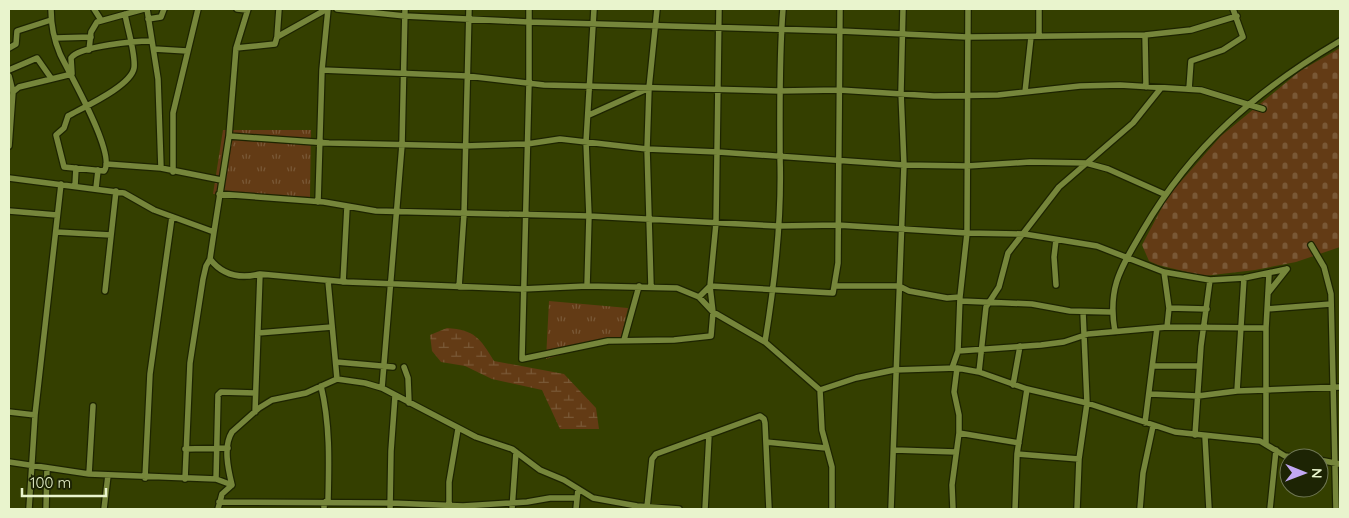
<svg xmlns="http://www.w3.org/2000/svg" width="1349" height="518" font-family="Quicksand,sans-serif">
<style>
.grass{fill:url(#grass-tufts)}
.wetland{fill:url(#wetland-marsh)}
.cemetery{fill:url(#cemetery-stones)}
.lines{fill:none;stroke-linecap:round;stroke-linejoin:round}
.street-casing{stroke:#1d2400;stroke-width:8}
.street{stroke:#76863b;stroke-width:5.5}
</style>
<defs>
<pattern id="grass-tufts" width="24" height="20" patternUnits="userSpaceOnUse" patternTransform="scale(1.25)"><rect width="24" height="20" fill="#633b15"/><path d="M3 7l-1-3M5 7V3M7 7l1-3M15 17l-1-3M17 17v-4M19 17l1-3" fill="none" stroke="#795836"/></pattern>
<pattern id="wetland-marsh" width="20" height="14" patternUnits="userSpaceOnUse" patternTransform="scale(1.25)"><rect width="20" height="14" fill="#633b15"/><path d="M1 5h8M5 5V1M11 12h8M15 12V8" fill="none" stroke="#795836"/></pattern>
<pattern id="cemetery-stones" width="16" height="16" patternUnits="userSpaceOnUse" patternTransform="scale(1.25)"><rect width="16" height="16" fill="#633b15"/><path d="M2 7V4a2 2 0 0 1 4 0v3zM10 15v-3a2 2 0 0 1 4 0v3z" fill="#795836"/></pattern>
</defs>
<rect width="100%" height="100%" fill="#343f00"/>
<path class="grass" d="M223,130H311L310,197L213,194Z
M549,301L628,308L621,338L546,359Z"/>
<path class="wetland" d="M447,328C475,330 480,338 494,361L564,374L596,408L599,429H560L542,390L492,379L465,366L441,362L432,351L430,335Z"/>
<path class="cemetery" d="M1340,48V247L1296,262L1255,270L1204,276L1158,265L1149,261L1142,245L1168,196L1221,136L1300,71Z"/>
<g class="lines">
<defs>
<path id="street" d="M51,9C51,24 54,40 60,54C69,73 117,155 104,171L64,167L56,135L64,128L68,116C84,107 131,86 134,68C136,55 127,27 125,14
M94,9L101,20
M147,9L158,79L161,168
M237,9L247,10
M337,9L405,16L528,22L840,31L967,37L1145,35L1191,30L1237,16
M529,9V83L522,359L608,341L674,340L711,336L713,312L710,286L716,223L719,9
M148,19L161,17L164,9
M1145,35L1146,87
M1039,36V9
M277,37L279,9
M55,38L91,37
M9,48L16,44L17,31L51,20
M236,48L275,44L277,37L327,9
M154,49L187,51
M89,50L91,32L97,22L144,9
M9,70L37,58L51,78
M322,70L467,76L544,85L779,91L839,90L934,96L998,95L1080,86L1120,85L1201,90L1263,109
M9,76L13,92L9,146
M1189,89L1191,61L1223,50L1243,37L1233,9
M13,92L19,87L72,74L71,58C79,46 136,41 151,41
M1025,92L1031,37
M589,115L647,89
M229,136L329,143L464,146L527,144L560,139L647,149L718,152L904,165L967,166L1030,162L1086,163L1108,169L1164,194
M106,164L161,168L221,180
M173,172V113L198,9
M9,178L124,193L154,210L214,232L210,259C223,276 240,279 260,274L347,282L522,289L587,286L677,288L699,297L713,312L765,342L820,390L822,430L832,467V509
M75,186L76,168
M96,188L98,170
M219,194L324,202L376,211L589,216L778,226L837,225L967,233L1024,234L1097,246L1164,272L1210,280L1244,278L1287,269
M318,202L322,70L328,9
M9,211L57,215
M56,232L111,235
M214,232L229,136L236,48L248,9
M1311,245L1324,267L1331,294L1336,509
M1164,272L1169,308L1167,327
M328,281L337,379
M343,282L347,207
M1056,285L1054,257L1056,240
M587,286L589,216L586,142L594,9
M651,286L647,149L649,88L657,9
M836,286H899L909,291L947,298L960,297
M459,287L464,214L469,9
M105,291L116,191
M1268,293L1287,269
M699,297L710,286L833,293L838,263L840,9
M961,301L1032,304L1070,311L1111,312
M1169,308L1207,309
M1267,309L1331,304
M1115,332C1107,287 1121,268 1143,230C1192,146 1257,90 1340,41
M258,333L332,327
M624,340L639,286
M765,342C775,281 782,218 780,157C780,107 779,58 783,9
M958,351L960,297L967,233L968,9
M336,362L393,367
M1153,366H1199
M404,367L408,378L409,403
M952,368L958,351L1041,345L1064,342L1088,334L1167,327L1266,328
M979,372L986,307L999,287L1008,253L1059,187L1133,123L1161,88
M1013,385L1020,346
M321,386C330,424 329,461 328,500L324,503V509
M382,388L402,145L405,9
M820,390L856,378L894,370L957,368L979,372L1027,389L1087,403L1175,432L1260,441L1285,456L1300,458
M1237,391L1244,278
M1150,394L1198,396L1237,391L1340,387
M9,412L35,415
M255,412L260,274
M1145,423L1157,328
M959,433L1019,443
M1195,435L1201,346L1210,280
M1205,437L1209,509
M766,442L826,448
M1266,443V328L1269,274
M185,449L228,448
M894,450L956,452
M1017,454L1079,459
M1319,460L1340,464
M9,462L89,474L216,479L232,485
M89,474L93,406
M145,478L150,374L172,217
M185,479L190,363L203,279L206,266L210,259
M216,479L218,395L221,392L255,393
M219,502L391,503L463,506L527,502L550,498H576
M647,507L652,459L656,454L760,416L764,419L765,423L769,509
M29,509L35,415L61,184
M46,509L47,468
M104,509L108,475
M218,509L222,494L232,485C228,469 223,446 232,432L259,408L272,400L306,393L337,379L365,383L382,388L476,437L512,449L540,470L564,480L593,498L637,506L679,509
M390,509L391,451L395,396
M449,509V482L458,429
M512,509L516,452
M576,509L578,489
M705,509L709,435
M891,509L904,165L901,92L903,9
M953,509L952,485L959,433V415L954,392L957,368
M1015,509L1017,454L1027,389
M1077,509L1079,459L1087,403L1083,312
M1140,509L1143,473L1153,426
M1270,509L1276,450"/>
</defs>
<use href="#street" class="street-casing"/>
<use href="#street" class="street"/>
</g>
<rect width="1349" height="518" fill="none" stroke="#e9f4cd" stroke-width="20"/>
<g transform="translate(1304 473) rotate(91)"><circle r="24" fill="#1d2404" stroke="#6f7754"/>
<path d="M0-4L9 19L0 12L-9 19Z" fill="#c2a8f3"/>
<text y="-8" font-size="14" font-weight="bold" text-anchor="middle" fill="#e9f4cd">N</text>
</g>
<path d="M22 488v8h84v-8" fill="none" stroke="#e9f4cd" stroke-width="2.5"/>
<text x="30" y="488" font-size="15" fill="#e9f4cd" stroke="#1d2404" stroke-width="4" paint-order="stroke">100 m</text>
</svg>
